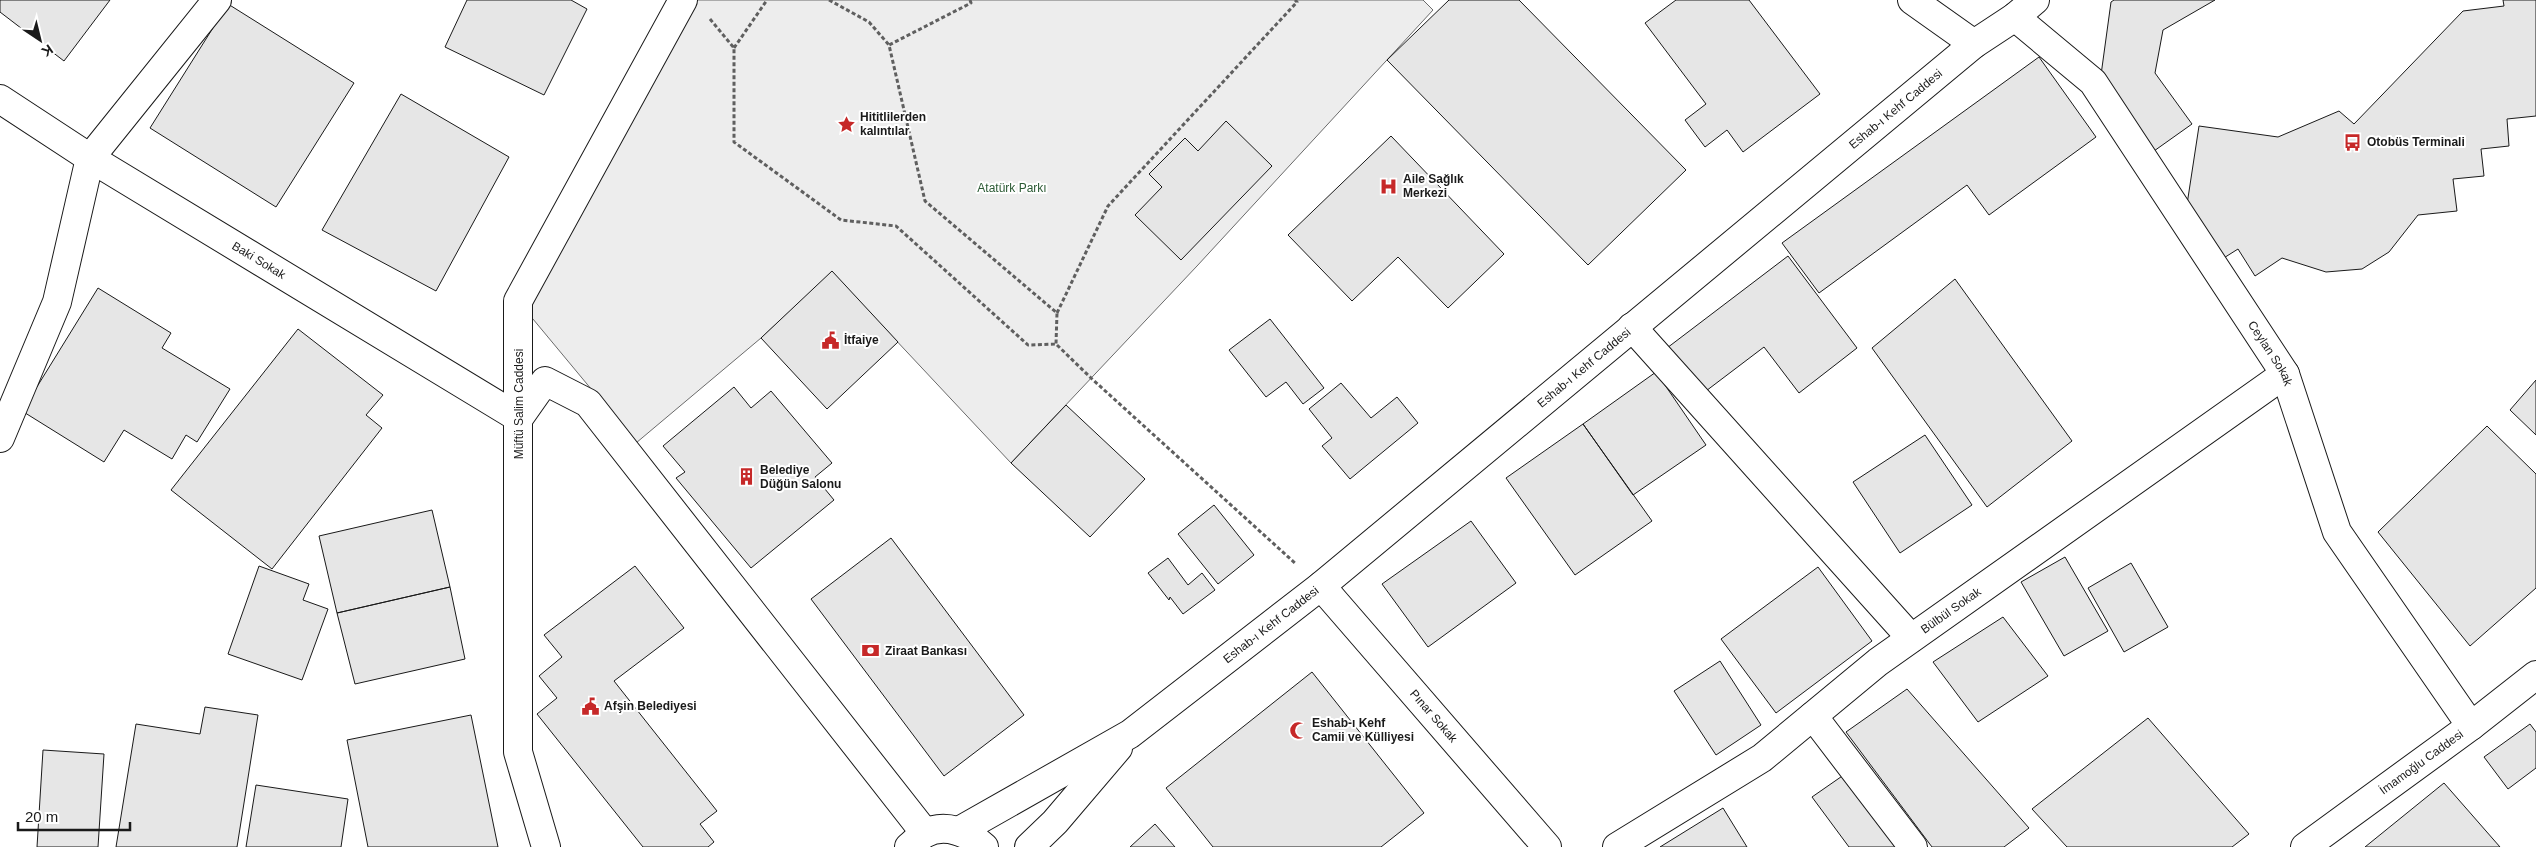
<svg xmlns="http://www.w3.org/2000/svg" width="2536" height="847" font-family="Helvetica,sans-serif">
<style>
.built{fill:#ededed;stroke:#6a6a6a}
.building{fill:#e6e6e6;stroke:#1a1a1a}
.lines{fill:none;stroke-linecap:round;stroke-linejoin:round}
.minor-casing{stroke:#1a1a1a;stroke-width:30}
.major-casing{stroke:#1a1a1a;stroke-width:30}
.path{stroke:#5f5f5f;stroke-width:3;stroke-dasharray:4 2.5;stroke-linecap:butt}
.minor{stroke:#fff;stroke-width:28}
.major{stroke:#fff;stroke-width:28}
.labels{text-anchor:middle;stroke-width:4;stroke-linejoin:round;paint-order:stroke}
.street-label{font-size:12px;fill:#1a1a1a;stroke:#fff}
.poi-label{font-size:12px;font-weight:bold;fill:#1a1a1a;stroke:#fff;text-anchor:start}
.park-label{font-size:12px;fill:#2b5a34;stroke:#fff}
</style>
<rect width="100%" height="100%" fill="#fff"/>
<path class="built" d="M683,0H1423L1433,10L1197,266L1011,463L832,272L761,338L636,443L518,301Z"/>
<path class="building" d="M0,0H110L64,61L0,12Z
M467,0H571L587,9L544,95L445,47Z
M1449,0H1519L1686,170L1588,265L1387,60Z
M1676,0H1749L1820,94L1743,152L1727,130L1705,147L1685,120L1706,104L1645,23Z
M2114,0H2215L2163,30L2155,73L2192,124L2154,151L2101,75L2111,2Z
M2503,0H2536V116L2507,119L2509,146L2481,149L2484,176L2453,179L2457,211L2418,215L2389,252L2362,269L2326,272L2282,258L2255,276L2238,249L2219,261L2186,211L2199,126L2278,137L2339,111L2354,124L2463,11L2504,6Z
M228,4L354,83L276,207L150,128Z
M2039,57L2096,137L1989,215L1967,185L1819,293L1782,243Z
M401,94L509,157L436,291L322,230Z
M1226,121L1272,166L1181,260L1135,215L1162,187L1149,174L1185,138L1198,151Z
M1391,136L1504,254L1448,308L1398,257L1352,301L1288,235Z
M1788,256L1857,348L1799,393L1764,347L1702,394L1667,348Z
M832,271L898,342L827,409L761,338Z
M1955,279L2072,441L1987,507L1872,348Z
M98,288L171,333L162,348L230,389L197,442L186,435L172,459L124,430L104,462L22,411Z
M1270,319L1324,388L1303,404L1286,382L1266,397L1229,350Z
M298,329L383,395L366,415L382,428L272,569L171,490Z
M1656,372L1706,445L1633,495L1583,424Z
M2536,380V435L2510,410Z
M1341,383L1371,418L1397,397L1418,423L1350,479L1322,446L1332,438L1309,409Z
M734,387L751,408L771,391L832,463L815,477L834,500L751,568L676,478L685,472L663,446Z
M1066,405L1145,479L1090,537L1011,463Z
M1583,424L1652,521L1575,575L1506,478Z
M2487,426L2536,474V588L2470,646L2378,532Z
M1925,435L1972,505L1900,553L1853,482Z
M1214,505L1254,555L1218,584L1178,534Z
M432,510L450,587L337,613L319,536Z
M1471,521L1516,583L1428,647L1382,584Z
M891,538L1024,715L944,776L811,599Z
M2065,557L2108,631L2064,656L2021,582Z
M1168,558L1188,585L1202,573L1215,590L1183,614L1170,597L1169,600L1148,573Z
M2131,563L2168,627L2124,652L2088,588Z
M259,566L309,584L303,600L328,609L302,680L228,654Z
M635,566L684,628L614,681L717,811L700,824L714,842L708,847H643L537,714L557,698L539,676L562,657L544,635Z
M1818,567L1872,641L1776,713L1721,639Z
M450,587L465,659L355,684L337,613Z
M2003,617L2048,676L1978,722L1933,662Z
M1720,661L1761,725L1716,755L1674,691Z
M1312,672L1424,813L1381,847H1213L1166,788Z
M1907,689L2029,828L2004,847H1932L1846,732Z
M205,707L258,715L237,847H116L136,724L200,734Z
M471,715L498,847H368L347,740Z
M2148,718L2249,834L2232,847H2067L2032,809Z
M2530,724L2536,732V768L2508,789L2484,757Z
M43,750L104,754L98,847H37Z
M1848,772L1899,847H1849L1812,797Z
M2444,783L2500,847H2365Z
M256,785L348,799L341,847H246Z
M1723,808L1747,847H1660Z
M1155,824L1175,847H1130Z"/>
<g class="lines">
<defs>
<g id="minor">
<path d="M1912,0L1974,44"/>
<path id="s1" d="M2015,17L2093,82L2285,374L2337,532L2471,726"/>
<path id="s2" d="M0,99L90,158L519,418L545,381L588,403L925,833"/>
<path d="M1632,327L1911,638"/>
<path d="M0,438L57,302L90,158L217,0"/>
<path id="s3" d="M1321,586L1547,847"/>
<path d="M1813,716L1913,847"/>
<path id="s4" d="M959,831L1130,734L1321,586L1974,44L2015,17L2035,0"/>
<path d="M546,847L518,752V301L683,0"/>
<path d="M1029,847L1055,822L1118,748"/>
<path id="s5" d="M1617,847L1762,758L1878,662L2285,374"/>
<path id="s6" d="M2305,847L2471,726L2536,675"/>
</g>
<path id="major" d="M909,847C914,843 919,837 924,834C945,822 969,833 984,847"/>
</defs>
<use href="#minor" class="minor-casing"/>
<use href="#major" class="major-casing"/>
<path class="path" d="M829,0L869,22L889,45
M970,0L971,3L889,45L925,201L1057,313L1056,344
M710,19L734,48V142L841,220L896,226L1028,345L1056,344L1091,378L1296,564
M734,48L767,0
M1057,313L1108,206L1297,2L1295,0"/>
<use href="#minor" class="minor"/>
<use href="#major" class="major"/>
</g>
<defs>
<symbol id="sight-bare" viewBox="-9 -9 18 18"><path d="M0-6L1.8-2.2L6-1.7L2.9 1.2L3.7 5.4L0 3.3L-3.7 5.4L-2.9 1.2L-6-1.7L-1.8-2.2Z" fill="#c62828" stroke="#fff" stroke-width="2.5" paint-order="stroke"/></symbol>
<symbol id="bus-bare" viewBox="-9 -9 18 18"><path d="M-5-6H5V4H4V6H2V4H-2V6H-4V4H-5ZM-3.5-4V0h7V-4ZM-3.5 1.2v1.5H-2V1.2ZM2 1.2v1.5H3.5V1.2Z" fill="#c62828" stroke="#fff" stroke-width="2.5" paint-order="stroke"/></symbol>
<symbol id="hospital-bare" viewBox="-9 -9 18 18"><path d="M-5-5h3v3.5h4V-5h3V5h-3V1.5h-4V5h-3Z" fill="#c62828" stroke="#fff" stroke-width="2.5" paint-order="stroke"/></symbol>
<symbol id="civic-bare" viewBox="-9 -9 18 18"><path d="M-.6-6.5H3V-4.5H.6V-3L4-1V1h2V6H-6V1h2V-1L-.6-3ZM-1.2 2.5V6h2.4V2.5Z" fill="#c62828" stroke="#fff" stroke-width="2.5" paint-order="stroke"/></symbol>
<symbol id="building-bare" viewBox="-9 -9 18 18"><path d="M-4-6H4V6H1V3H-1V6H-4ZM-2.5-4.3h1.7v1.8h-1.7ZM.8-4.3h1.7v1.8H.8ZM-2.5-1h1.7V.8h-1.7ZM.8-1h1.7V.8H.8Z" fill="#c62828" stroke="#fff" stroke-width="2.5" paint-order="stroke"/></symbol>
<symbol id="bank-bare" viewBox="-9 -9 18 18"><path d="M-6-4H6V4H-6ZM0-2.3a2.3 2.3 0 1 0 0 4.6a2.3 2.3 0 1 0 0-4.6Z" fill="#c62828" stroke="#fff" stroke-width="2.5" paint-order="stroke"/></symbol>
<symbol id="mosque-bare" viewBox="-9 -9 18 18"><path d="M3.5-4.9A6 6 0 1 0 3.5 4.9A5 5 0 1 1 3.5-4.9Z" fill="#c62828" stroke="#fff" stroke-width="2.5" paint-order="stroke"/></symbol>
</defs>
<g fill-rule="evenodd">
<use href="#sight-bare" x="834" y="112" width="25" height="25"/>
<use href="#bus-bare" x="2340" y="130" width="25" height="25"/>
<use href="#hospital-bare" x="1376" y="174" width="25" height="25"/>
<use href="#civic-bare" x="818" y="328" width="25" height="25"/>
<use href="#building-bare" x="734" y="464" width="25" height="25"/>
<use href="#bank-bare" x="858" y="638" width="25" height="25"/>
<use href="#civic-bare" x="578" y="694" width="25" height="25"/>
<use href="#mosque-bare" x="1286" y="718" width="25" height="25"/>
</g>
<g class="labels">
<g class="street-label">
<text dy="4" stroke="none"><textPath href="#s4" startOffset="1185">Eshab-ı Kehf Caddesi</textPath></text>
<text dy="4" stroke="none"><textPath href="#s2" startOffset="305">Baki Sokak</textPath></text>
<text dy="4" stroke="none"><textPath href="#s1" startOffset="426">Ceylan Sokak</textPath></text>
<text dy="4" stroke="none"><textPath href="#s4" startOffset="780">Eshab-ı Kehf Caddesi</textPath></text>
<text transform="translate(519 404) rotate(-90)" y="4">Müftü Salim Caddesi</text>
<text dy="4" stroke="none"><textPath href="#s5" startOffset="410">Bülbül Sokak</textPath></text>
<text dy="4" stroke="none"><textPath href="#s4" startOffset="375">Eshab-ı Kehf Caddesi</textPath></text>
<text dy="4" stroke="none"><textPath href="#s3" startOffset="172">Pınar Sokak</textPath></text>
<text dy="4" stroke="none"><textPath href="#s6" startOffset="144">İmamoğlu Caddesi</textPath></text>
</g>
<g class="poi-label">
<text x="860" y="121">Hititlilerden<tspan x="860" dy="14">kalıntılar</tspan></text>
<text x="2367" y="146">Otobüs Terminali</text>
<text x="1403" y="183">Aile Sağlık<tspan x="1403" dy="14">Merkezi</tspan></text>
<text x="844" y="344">İtfaiye</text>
<text x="760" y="474">Belediye<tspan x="760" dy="14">Düğün Salonu</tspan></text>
<text x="885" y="655">Ziraat Bankası</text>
<text x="604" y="710">Afşin Belediyesi</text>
<text x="1312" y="727">Eshab-ı Kehf<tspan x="1312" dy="14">Camii ve Külliyesi</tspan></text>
</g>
<g class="park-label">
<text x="1012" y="192">Atatürk Parkı</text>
</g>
</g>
<g transform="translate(40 40) rotate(145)" stroke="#ffffff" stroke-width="4" paint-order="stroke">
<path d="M0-4L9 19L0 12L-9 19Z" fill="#1a1a1a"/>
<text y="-8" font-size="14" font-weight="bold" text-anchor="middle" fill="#1a1a1a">K</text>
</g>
<path d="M18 822v8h112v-8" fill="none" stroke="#1a1a1a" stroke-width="2.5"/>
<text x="25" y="822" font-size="15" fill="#1a1a1a" stroke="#ffffff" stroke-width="4" paint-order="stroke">20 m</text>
</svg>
